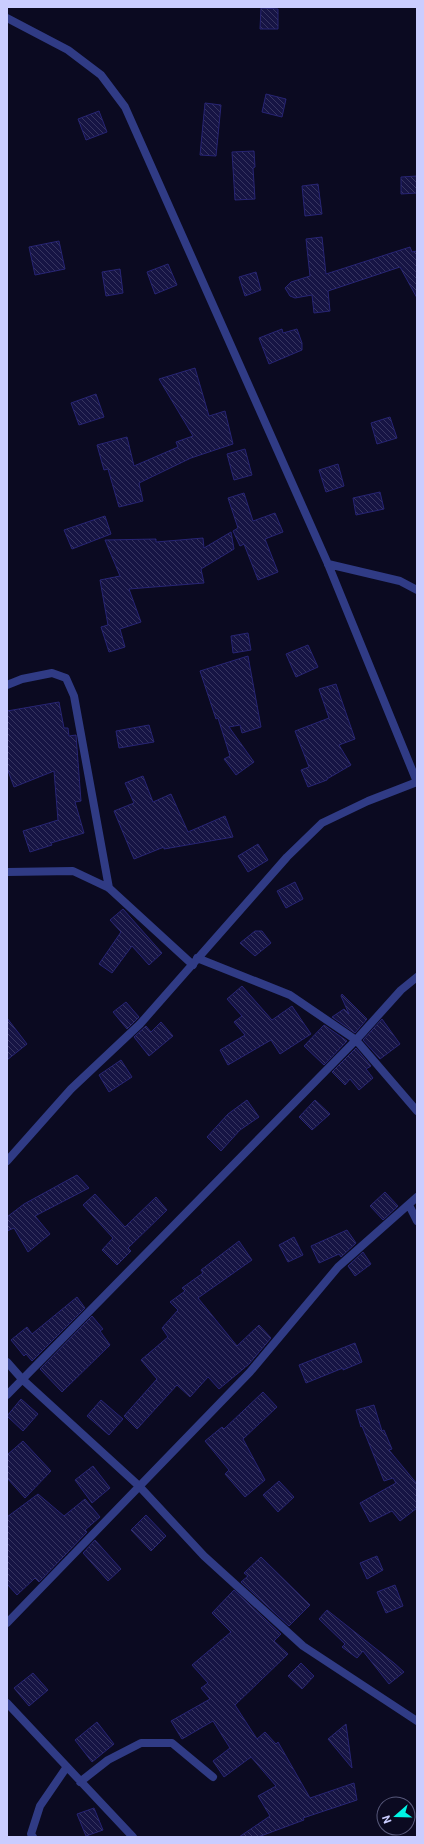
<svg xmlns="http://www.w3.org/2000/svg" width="424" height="1844" font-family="Roboto,sans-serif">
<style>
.building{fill:url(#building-back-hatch);stroke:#272473}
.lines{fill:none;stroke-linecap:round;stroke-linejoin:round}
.street{stroke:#303b85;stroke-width:8}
</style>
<defs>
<pattern id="building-back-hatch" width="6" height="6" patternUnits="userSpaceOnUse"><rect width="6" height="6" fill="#161444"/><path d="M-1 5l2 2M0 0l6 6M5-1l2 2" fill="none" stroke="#373560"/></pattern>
</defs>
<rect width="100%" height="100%" fill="#0b0a21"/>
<path class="building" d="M261,8L278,9V29H260Z
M266,94L286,99L282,117L262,112Z
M205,103L221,105L216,156L200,155Z
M99,111L107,132L86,140L78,119Z
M254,151L255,167L253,168L255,199L235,200L232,152Z
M417,176V193L401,194V177Z
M318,184L322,214L305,216L302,186Z
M322,237L326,274L410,247L412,252L417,251V298L400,267L328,291L330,311L314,313L312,295L295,298L290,296L285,288L291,282L310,276L306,239Z
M59,241L65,269L35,275L29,247Z
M168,264L177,285L155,294L147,272Z
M120,269L123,293L106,296L102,272Z
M256,272L261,290L245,296L239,277Z
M282,329L283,333L297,329L302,343V350L269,364L259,338Z
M195,368L209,416L225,411L233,444L191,458L139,483L143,501L119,507L108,469L104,470L97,445L127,437L134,466L178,447L176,442L193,436L159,379Z
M96,394L104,417L79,425L71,403Z
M390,417L397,438L377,444L371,423Z
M245,449L252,475L234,480L227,454Z
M338,464L344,486L326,492L319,470Z
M380,492L384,509L356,515L353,498Z
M244,493L253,521L275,513L283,532L265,539L278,572L258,580L244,544L240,546L233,531L238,528L228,498Z
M105,516L111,534L72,549L64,530Z
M231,532L234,549L201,569L204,583L129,589L141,622L120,629L125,647L109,652L101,627L108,625L100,580L120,576L105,540L156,539V542L203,538L204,548Z
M248,633L251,650L233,653L231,636Z
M308,645L318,667L296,677L286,654Z
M248,656L261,727L242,733L240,725L229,727L254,762L236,775L224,759L230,756L218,718L216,719L200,671Z
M336,684L355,739L339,745L351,765L327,779V780L308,787L301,770L309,767L295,731L329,718L319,689Z
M59,702L64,728H68L69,736L76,735L81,801L75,802L84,833L51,843L52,845L30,852L23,831L58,820L54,771L14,787L7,768V711Z
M149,725L154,742L119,748L116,731Z
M143,776L153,802L171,794L188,832L225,816L233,837L164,849V847L134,859L114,811L134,803L125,783Z
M258,844L268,860L248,872L238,856Z
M295,882L303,899L286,908L277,891Z
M123,909L162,953L149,965L132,946L112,973L99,964L121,932L110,920Z
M255,931H262L271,943L255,956L240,943Z
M242,986L272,1020L292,1006L311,1034L280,1054L271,1040L228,1065L220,1050L245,1035L234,1022L242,1016L227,999Z
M342,994L367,1019L355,1033L332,1017L344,1009L349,1014L341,996Z
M126,1002L139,1017L127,1029L113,1012Z
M7,1018L27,1044L7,1060Z
M382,1019L400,1044L380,1059L363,1040Z
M161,1022L173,1036L149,1056L134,1037L146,1026L151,1032Z
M324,1025L347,1041L324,1065L304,1046Z
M356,1048L371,1066L366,1069L373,1078L359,1090L350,1079L345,1085L332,1072Z
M121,1060L132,1077L109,1092L99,1075Z
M247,1100L259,1117L240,1130L221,1151L207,1137L228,1114Z
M315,1100L330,1114L312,1130L299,1117Z
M77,1175L89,1188L35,1216L50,1234L28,1252L14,1228L7,1231V1217L24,1204Z
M385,1192L398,1206L383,1220L370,1206Z
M95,1194L125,1227L156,1197L167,1210L128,1248L131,1251L117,1265L102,1250L113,1238L83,1205Z
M347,1230L356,1243L341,1257L339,1254L319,1263L311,1246Z
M294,1237L303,1255L288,1262L279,1245Z
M239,1241L252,1260L198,1298L237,1346L259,1325L271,1338L249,1364L219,1389L208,1377L190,1397L177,1385L137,1429L124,1416L157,1379L141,1360L168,1337L162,1328L178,1310L170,1302L185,1291L182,1288L203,1273L201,1270Z
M363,1252L371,1264L355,1276L348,1266Z
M77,1297L85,1308L32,1361L26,1354L24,1356L11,1340L27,1327L32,1334Z
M92,1316L103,1329L100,1331L110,1345L62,1392L40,1369Z
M355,1343L362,1362L343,1370V1368L306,1383L299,1365Z
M263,1392L277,1407L243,1439L265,1480L245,1497L225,1474L229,1470L205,1441L222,1427L224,1429Z
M21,1399L38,1414L23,1431L7,1416Z
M101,1400L123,1419L109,1435L87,1416Z
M374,1405L382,1431L384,1430L392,1449L389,1450L417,1484V1508L400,1521L392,1511L370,1522L360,1503L396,1483L393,1478L384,1481L362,1426L361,1427L356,1410Z
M23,1441L51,1471L25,1498L7,1478V1455Z
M93,1466L110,1488L92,1503L75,1480Z
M279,1481L294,1497L278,1512L263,1495Z
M38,1494L64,1516L85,1499L100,1517L85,1530L87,1532L39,1582L35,1578L17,1595L7,1584V1517Z
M146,1515L166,1536L151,1551L131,1530Z
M95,1540L121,1569L108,1581L83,1553Z
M377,1556L383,1570L367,1579L360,1563Z
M261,1557L310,1605L289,1626L241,1582L248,1576L244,1573Z
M395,1585L403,1606L386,1613L377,1592Z
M234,1590L281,1634L274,1641L288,1654L235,1705L257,1739L265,1732L276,1744L278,1742L310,1798L354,1783L357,1800L303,1818L304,1820L258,1837H239L270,1816L258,1796L276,1786L251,1757L224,1777L213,1761L230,1748L213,1721L182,1739L171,1721L210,1699L201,1688L208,1683L192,1665L231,1632L212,1613Z
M327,1610L394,1663L404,1672L389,1684L363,1651L357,1658L342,1647L345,1644L319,1619Z
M301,1663L314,1676L302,1689L288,1676Z
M33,1673L48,1690L29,1706L14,1688Z
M97,1722L114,1744L92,1762L75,1740Z
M346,1724L352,1768L328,1739Z
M94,1808L103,1830L86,1836L77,1814Z"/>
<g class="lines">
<path class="street" d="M7,18L68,50L101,75L125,107L328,564L417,782
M328,564L400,581L417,590
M7,685L22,679L52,673L66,678L74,696L109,888
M7,872L73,871L109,888L193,965
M197,958L290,995L356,1040L417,1111
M7,1161L71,1089L140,1024L287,857L322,823L368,801L417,782
M409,1205L417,1221
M7,1362L22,1379L139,1486L204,1556L303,1646L417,1721
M7,1395L356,1040L401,990L417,977
M7,1623L250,1372L338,1267L417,1197
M7,1703L133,1837
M80,1782L108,1760L141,1743H172L213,1777
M33,1837L31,1834L40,1806L66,1768"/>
</g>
<rect width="424" height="1844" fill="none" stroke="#cacdff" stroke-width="16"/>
<g transform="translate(396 1816) rotate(250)"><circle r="19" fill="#0b0a21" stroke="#57587a"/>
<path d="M0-3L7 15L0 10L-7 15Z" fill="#00f5e6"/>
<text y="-6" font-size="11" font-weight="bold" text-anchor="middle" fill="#cacdff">N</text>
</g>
</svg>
